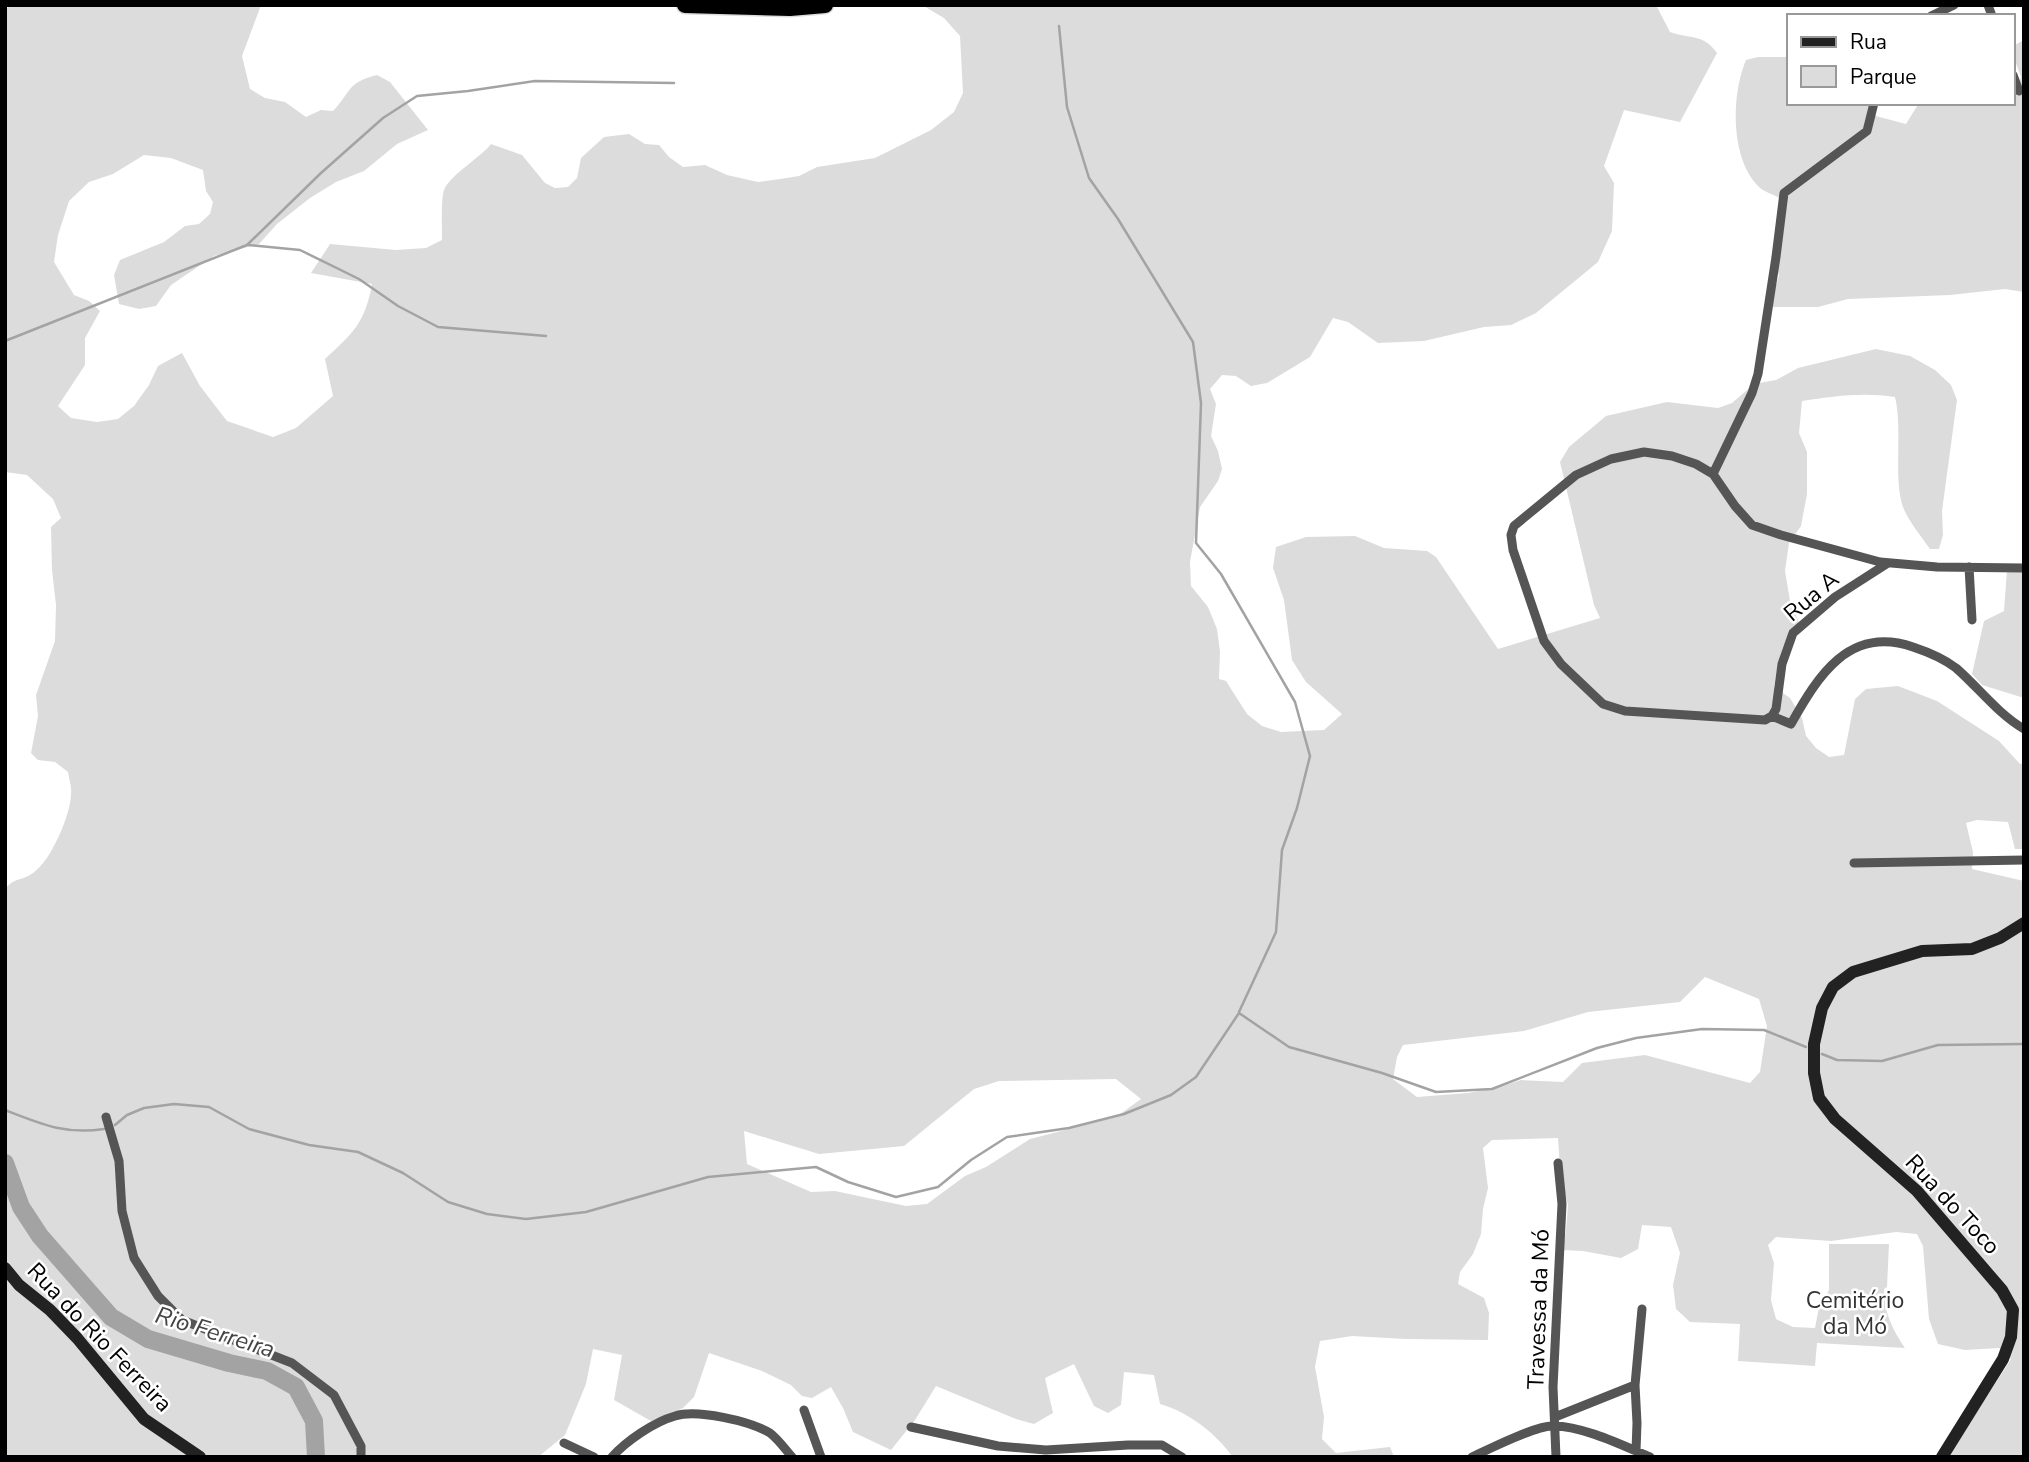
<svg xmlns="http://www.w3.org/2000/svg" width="2029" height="1462" font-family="'Nunito Sans',sans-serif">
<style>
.green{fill:#dcdcdc;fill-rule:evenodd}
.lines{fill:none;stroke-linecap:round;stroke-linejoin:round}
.stream{stroke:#a3a3a3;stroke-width:2.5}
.river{stroke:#a3a3a3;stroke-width:18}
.highway-casing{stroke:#dbdbdb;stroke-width:19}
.street{stroke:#555;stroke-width:9}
.secondary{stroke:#222;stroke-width:12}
.highway{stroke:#000;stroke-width:16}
.labels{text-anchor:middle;stroke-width:5;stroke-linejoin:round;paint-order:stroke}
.street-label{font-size:23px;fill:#000;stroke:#fff}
.park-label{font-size:23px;fill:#333;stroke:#fff}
.water-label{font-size:24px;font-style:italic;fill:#444;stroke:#fff}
</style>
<rect width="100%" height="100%" fill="#fff"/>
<path class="green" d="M13,5H261L242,56L250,89L265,98L285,102L306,117L321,110L333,111C352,91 346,83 377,75L390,82L428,130L397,144L364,171L336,182L310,198L277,224L259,244L214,256L171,285L156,306L139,309L119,304L114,275L120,260L164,242L185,226L199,224L210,214L213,202L206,191L203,170L171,158L144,155L113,174L89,182L69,201L58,235L54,262L74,295L89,301L100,311L85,338V365L58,406L71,418L97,422L118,419L134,406L149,385L158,366L182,353L200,386L227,421L273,437L296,428L333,396L325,359C353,333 365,323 372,284L311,273L330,244L396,250L426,248L442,240C442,229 441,198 444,190C450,175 480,158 491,144L522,155L545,183L555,188L568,187L577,178L581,158L604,137L629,134L645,144L659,145L669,157L683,167L705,165L727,175L758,182L780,179L799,176L817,167L875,158L931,130L954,112L963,93L960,36L944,18L922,5H1656L1670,32C1690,39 1704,34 1717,53L1680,122L1624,110L1604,166L1614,183L1612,231L1598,262L1536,313L1511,325L1484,327L1424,341L1378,343L1348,322L1333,318L1310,357L1267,383L1251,386L1236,376L1222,375L1210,389L1216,404L1211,436L1218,451L1222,469L1218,481L1200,507L1190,562L1191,586L1208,607L1217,629L1220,652L1219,679L1226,681L1247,714L1262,726L1281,732L1324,730L1342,714L1306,682L1292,660L1284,600L1273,568L1276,547L1306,537L1355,536L1384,548L1427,551L1436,557L1498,649L1600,618L1594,605L1560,462L1569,447L1606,416L1667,402L1718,408L1732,403L1754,384L1776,380L1798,368L1876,349L1910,356L1935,370L1951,385L1957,400L1942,511L1943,535L1939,549H1930C1921,536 1909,522 1903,507C1893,478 1903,430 1895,397C1863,392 1834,396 1802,401L1799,433L1807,452V494L1801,526L1789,543L1785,571L1790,601L1799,623C1781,640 1778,663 1774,687L1790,698L1802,718L1806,736L1816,748L1829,757L1844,755L1855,699L1866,689L1898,686L1937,701L1999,741L2020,764H2024V849H2015L2008,822L1977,820L1966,823L1973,852L1972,869L2024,881V1457H1948L2011,1359L1999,1348L1965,1350L1938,1344L1929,1319L1923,1246L1917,1234L1896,1232L1831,1241L1776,1237L1768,1245L1774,1263L1771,1300L1776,1319L1793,1327L1815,1328L1818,1312L1829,1290V1244H1889L1887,1287L1884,1289C1884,1312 1892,1329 1905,1348L1817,1343L1815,1366L1738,1361L1740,1324L1690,1322L1676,1309L1673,1285L1680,1253L1671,1227L1642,1225L1638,1249L1621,1258L1583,1251L1562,1250L1566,1231L1568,1204L1561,1184L1558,1138L1492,1140L1483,1148L1488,1188L1483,1209L1481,1234L1473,1254L1460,1272L1458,1284L1484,1298L1489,1313L1488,1340L1406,1339L1352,1336L1320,1341L1315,1367L1324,1417L1322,1439L1336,1453L1390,1447L1394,1457H1233C1214,1432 1190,1413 1160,1404L1154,1375L1124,1372L1121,1405L1108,1413L1094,1406L1074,1364L1045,1378L1053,1413L1034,1424L1016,1419L936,1386L915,1420L891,1450L853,1432L843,1408L831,1387L812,1398L802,1396L791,1385L762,1371L709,1353L694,1397L683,1408L651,1421L614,1400L622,1355L593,1349L586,1384L565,1435L538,1457H5V889C15,877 22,881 33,873C51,861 71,814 71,794C72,787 69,779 68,772L55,762L38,760L31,753L38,716L36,695L55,641L56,605L52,570L51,527L61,518L53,499L27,475L5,472V9ZM1705,977L1759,999L1767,1026L1760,1072L1750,1083L1645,1055L1582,1063L1563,1082L1521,1080L1496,1088L1468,1093L1417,1097L1393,1079L1397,1057L1403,1045L1524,1031L1588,1012L1680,1002ZM1116,1079L1141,1099L1116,1117L1030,1139L986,1167L965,1176L927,1204L906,1206L835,1191L811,1192L747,1164L744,1131L819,1154L904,1146L974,1089L999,1081Z
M2024,40V292L2005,289L1950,295L1848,299L1818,307H1769L1779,276L1776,260L1779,198C1773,194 1764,192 1759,187C1730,159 1731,95 1746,60L1758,57H1789V103H1872L1871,111L1876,116L1906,124L1919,103H2013L2021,77L2013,55V46Z
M2007,570L2024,571V698L1982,685L1972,674L1984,621L2004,611Z"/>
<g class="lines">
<path class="stream" d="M1059,26L1067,107L1089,178L1118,219L1193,342L1201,403L1196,543L1221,574L1295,702L1310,756L1297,808L1282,850L1276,932L1239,1012
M248,245L300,250L359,279L398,306L438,327L546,336
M5,341L247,245L321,173L383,118L417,96L468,91L535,81L674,83
M1822,1054L1837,1060L1882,1061L1938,1045L2024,1044
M5,1110C41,1124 65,1135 104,1129
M115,1125L127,1115L144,1108L174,1104L209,1107L249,1129L309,1145L358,1152L403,1173L448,1202L487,1214L526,1219L586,1212L708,1177L816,1167L848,1182L896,1197L938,1187L971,1160L1007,1137L1069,1128L1124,1114L1171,1095L1196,1077L1239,1013L1289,1047L1382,1073L1436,1092L1492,1089L1597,1048L1636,1038L1702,1029L1764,1030L1806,1047"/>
<path class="river" d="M5,1163L21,1207L40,1236L111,1317L148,1339L229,1363L267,1371L296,1387L314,1421L316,1457"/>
<defs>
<path id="highway" d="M685,5L790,8L825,5"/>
</defs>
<use href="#highway" class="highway-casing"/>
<path class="street" d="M1988,5L1992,16
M1931,16L1954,5
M2013,75L2019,91
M1713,474L1752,393L1758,374L1776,257L1784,193L1867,131L1874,103
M1969,567L1972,620
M1772,716L1765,720L1625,711L1603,704L1561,664L1544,641L1513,550L1511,535L1514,526L1576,475L1611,459L1644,452L1672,456L1696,464L1713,474L1735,506L1752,525L1781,535L1880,562L1937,567L2024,568
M1772,716L1791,724C1818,676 1849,625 1913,647C1928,652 1943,658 1956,668C1979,688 1997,713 2024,729
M1772,716L1776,709L1782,664L1793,633L1835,597L1888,563
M1854,863L2024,860
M106,1117L119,1161L122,1211L134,1258L158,1296L182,1320L292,1363L334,1395L361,1446V1457
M804,1410L821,1457
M1555,1417L1635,1385
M911,1427L998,1446L1046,1450L1128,1445H1162L1182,1457
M564,1443L594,1457
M1636,1451L1637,1423L1635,1385L1642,1309
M612,1457C626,1441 654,1422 675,1416C697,1409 750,1421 770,1433C778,1439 785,1449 792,1457
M1472,1457C1489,1449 1535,1426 1552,1426C1581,1425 1624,1446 1650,1457
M1556,1457L1553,1387L1562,1204L1558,1163"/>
<path class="secondary" d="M5,1268L19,1285L50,1310L77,1338L144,1419L200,1457
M1942,1457L2003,1359L2011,1337L2013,1310L2002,1290L1917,1191L1835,1119L1819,1098L1814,1073V1044L1822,1008L1833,987L1853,972L1922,951L1972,949L2000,938L2024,923"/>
<use href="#highway" class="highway"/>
</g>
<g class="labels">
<g class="street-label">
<text transform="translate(1811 596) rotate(-40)" y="8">Rua A</text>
<text transform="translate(1953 1204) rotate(47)" y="8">Rua do Toco</text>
<text transform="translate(1538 1309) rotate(-88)" y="8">Travessa da Mó</text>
<text transform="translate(100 1337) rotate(46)" y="8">Rua do Rio Ferreira</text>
</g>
<g class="park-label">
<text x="1855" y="1308">Cemitério<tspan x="1855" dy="26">da Mó</tspan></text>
</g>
<g class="water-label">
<text transform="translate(215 1332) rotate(17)" y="8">Rio Ferreira</text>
</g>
</g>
<rect width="2029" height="1462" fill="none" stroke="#000000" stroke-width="14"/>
<rect x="1787" y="14" width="228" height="91" fill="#ffffff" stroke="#999999" stroke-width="2"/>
<rect x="1801" y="37" width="35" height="10" fill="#222222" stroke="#999999" stroke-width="2"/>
<text x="1850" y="49" font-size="21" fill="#000000">Rua</text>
<rect x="1801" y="66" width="35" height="21" fill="#dcdcdc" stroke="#999999" stroke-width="2"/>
<text x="1850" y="84" font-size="21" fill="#000000">Parque</text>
</svg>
